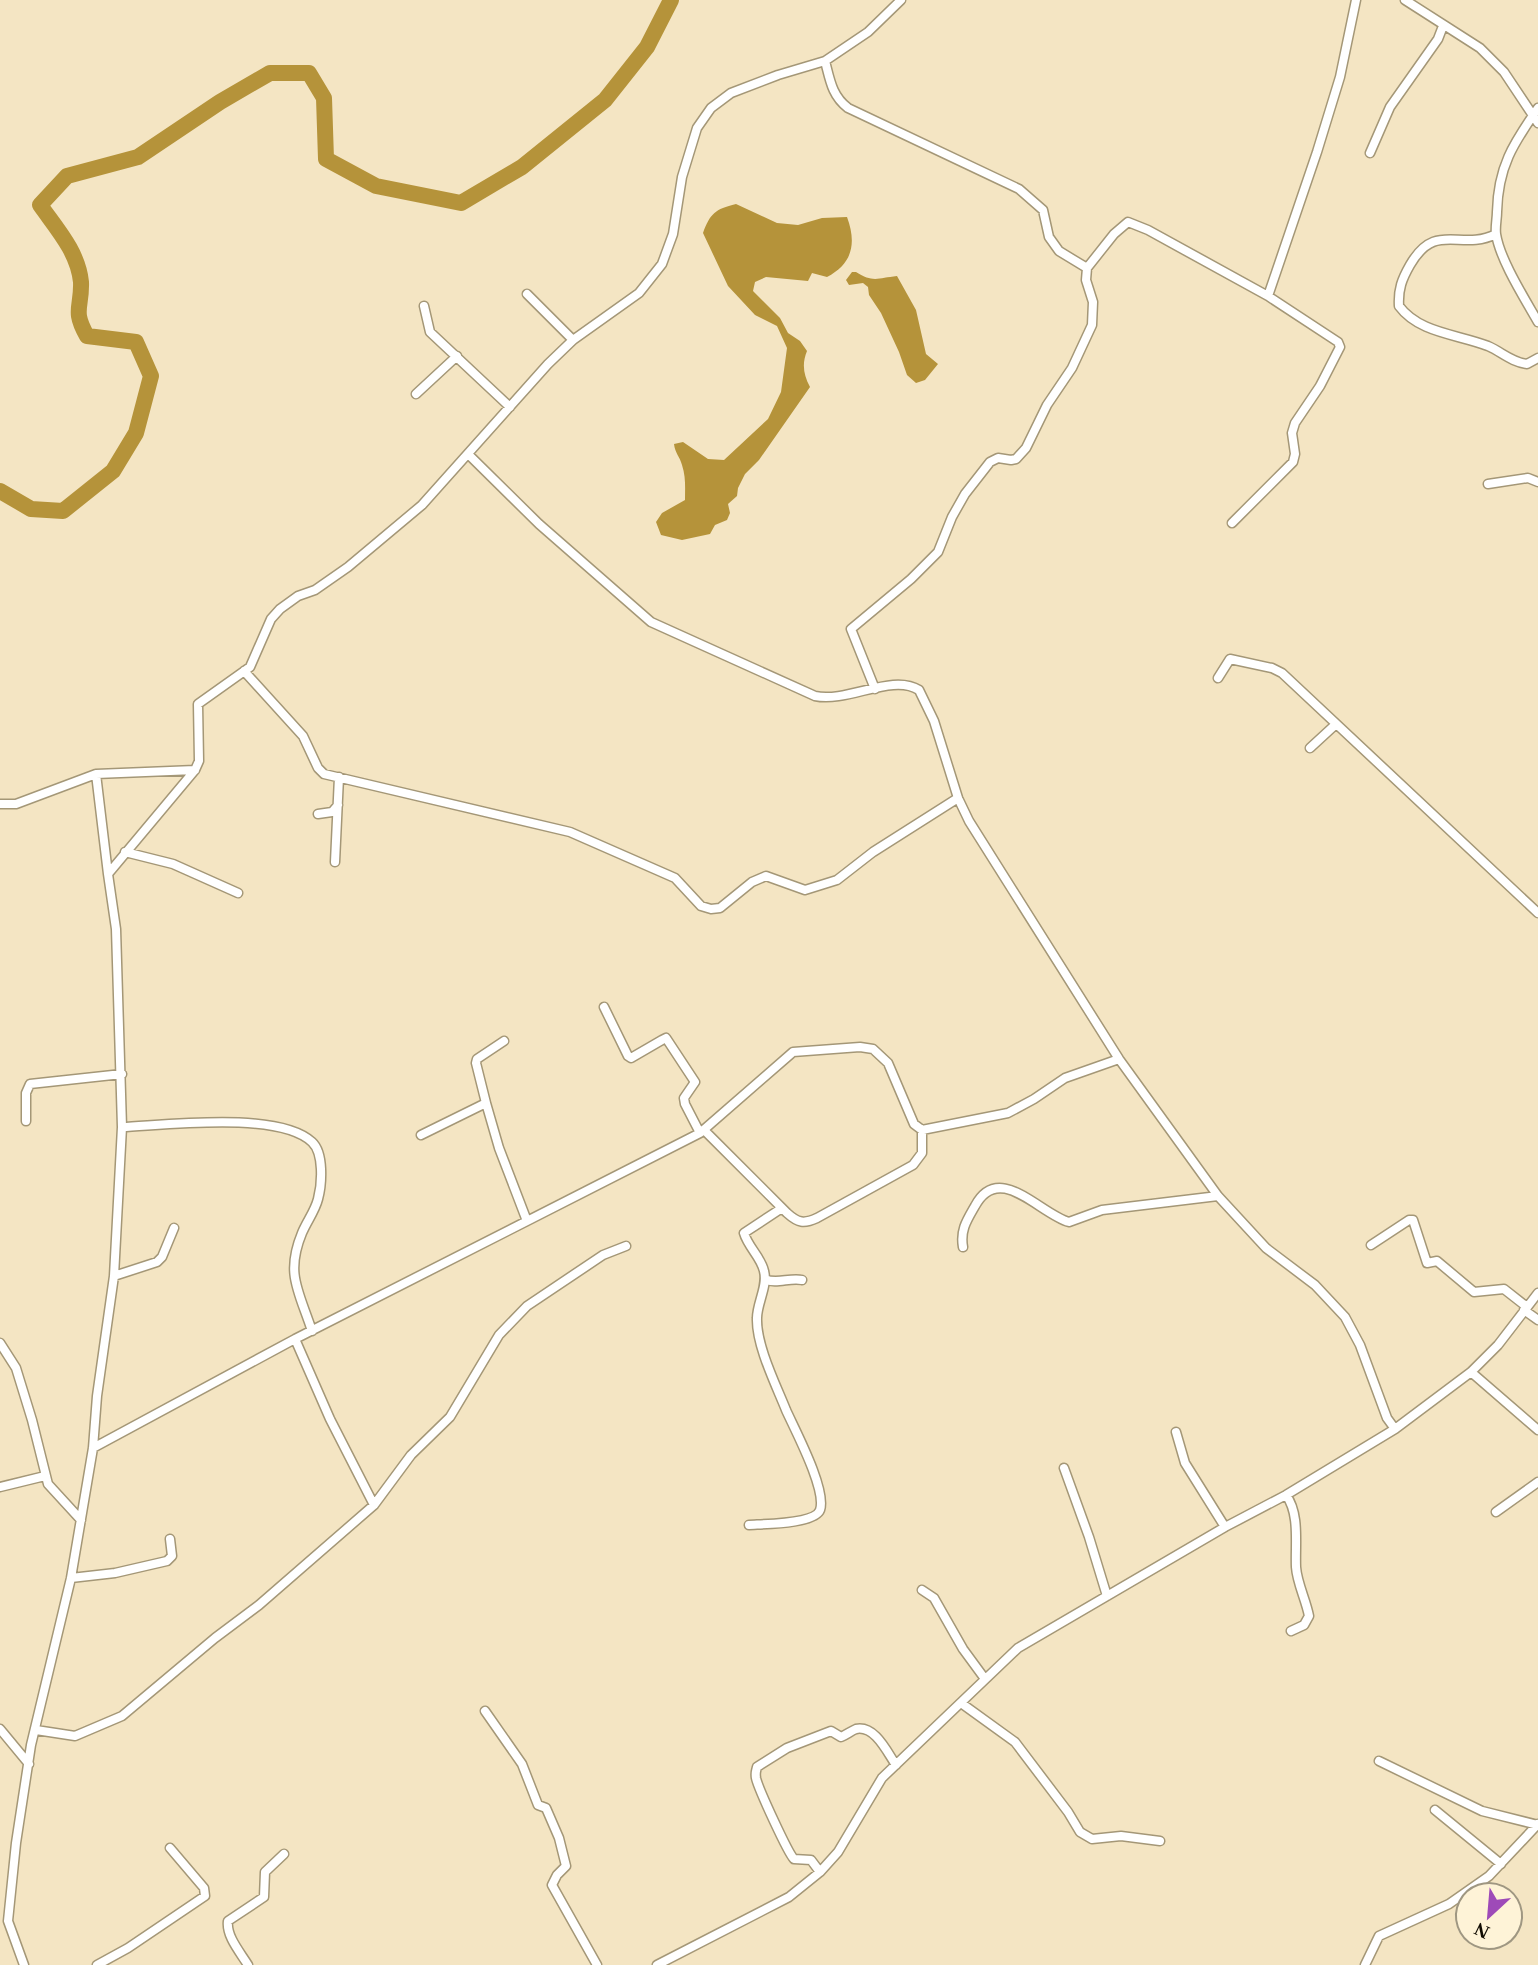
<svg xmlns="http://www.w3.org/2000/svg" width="1538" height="1965" font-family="Georgia,serif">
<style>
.water{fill:#b5933a}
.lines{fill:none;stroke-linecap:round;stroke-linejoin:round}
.river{stroke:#b5933a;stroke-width:16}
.minor-casing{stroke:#a49777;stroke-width:11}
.minor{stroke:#fff;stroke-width:8}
</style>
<rect width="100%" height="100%" fill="#f4e5c3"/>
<path class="water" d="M736,204L777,223L798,225L822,218L847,217C857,244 852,264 827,277L812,273L808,281L766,277L755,282L753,291L780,318L788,333L800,341L807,351C802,363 803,374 810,387L759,460L745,474L738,488L737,496L728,504L730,513L727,520L715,525L710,534L682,540L661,535L656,522L662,513L685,500C685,488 686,477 682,465C680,457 675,453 674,444L683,442L708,459L724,460L768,419L781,392L787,348L777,326L755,315L728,286L703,233C710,214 715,209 736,204Z
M852,272H856C873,283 878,278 897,276L916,310L926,354L938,364L925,380L916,383L907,375L899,352L881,313L869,295L868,287L863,283L849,285L846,280Z"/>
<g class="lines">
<path class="river" d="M0,491L31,509L63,511L113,471L136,433L151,376L136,342L87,336C72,310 82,308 81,282C78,252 57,229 40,205L67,176L138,157L220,102L270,73H309L324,98L326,159L376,186L461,203L522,167L605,100L647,47L671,0"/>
<defs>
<path id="minor" d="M1405,0L1480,48L1504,72L1538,123
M825,61C830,80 832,96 848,108L1019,189L1043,210L1049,237L1059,251L1087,268L1114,234L1128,222L1148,230L1268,296L1317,152L1340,77L1356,0
M1538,108C1513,144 1498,167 1497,212C1497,219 1495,227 1496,234C1500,260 1525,299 1538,322
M1370,153L1390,107L1438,39L1443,26
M1496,234C1460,252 1436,220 1410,265C1402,279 1398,289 1399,306C1419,333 1457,334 1488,346C1502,352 1511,362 1527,364L1538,358
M527,294L573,340
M424,306L430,332L510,407
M416,394L457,356
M468,454L539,524L651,622L815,696C848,703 892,673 919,690L934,721L958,798L969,821L1119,1059L1218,1196L1266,1248L1315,1285L1345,1317L1360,1345L1387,1418L1395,1429
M1488,484L1528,478L1538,482
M1232,523L1293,462L1295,454L1292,433L1295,423L1320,386L1340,347L1338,342L1268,296
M244,671L303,736L318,768L324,774L570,832L675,878L701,906L711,909L720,908L752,882L766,876L805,890L837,880L873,852L958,798
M1218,678L1230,659L1272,668L1282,673L1538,913
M875,689L851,629L911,579L938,552L952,517L965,494L990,462L998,458L1011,460L1016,459L1026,448L1047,405L1072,368L1092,325L1093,302L1086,280L1087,268
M1310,748L1335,725
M96,774L108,874
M0,804H16L96,774L195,770
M318,814L332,812L338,805
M125,852L173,864L238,893
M335,862L339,777
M604,1007L628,1056L631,1058L662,1040L666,1038L668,1041L695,1082L684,1098L685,1104L700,1133
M486,1103L476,1063L477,1059L504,1041
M26,1121V1093L30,1084L122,1074
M122,1127C167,1125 279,1111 312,1142C324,1153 322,1184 318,1199C315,1211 307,1221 302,1233C285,1274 299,1291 312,1331
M704,1130L787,1213C798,1223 804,1224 817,1218L913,1165L922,1153V1130
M421,1135L486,1103L499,1148L527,1221
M1371,1245L1409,1220H1413L1427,1263L1437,1261L1474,1292L1504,1289L1527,1307
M963,1247C960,1230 967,1220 975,1206C999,1161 1040,1214 1069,1222L1102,1210L1218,1196
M114,1276L157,1262L162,1257L174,1228
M765,1279C776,1285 790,1277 802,1280
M1524,1310L1538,1320
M295,1339L330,1419L374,1505L411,1455L450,1417L499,1335L527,1306L603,1255L626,1246
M0,1343L16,1368L32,1420L48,1484L81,1520
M1471,1372L1538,1430
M1176,1432L1185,1463L1225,1527
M93,1448L295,1339L700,1133L793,1052L860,1047L873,1049L888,1063L914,1124L922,1130L1008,1113L1034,1099L1065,1078L1119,1059
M1064,1468L1089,1537L1107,1596
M0,1487L45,1476
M1286,1495C1300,1514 1295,1544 1296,1567C1297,1583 1306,1600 1309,1616L1304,1625L1291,1631
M1496,1512L1538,1482
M749,1525C762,1524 815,1524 820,1510C827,1490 795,1430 786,1410C776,1385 756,1345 757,1318C757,1303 768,1286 764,1271C761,1257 748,1247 744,1233L782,1208
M71,1578L115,1573L167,1561L172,1556L170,1539
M922,1590L934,1598L963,1649L985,1679
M961,1703L1015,1742L1068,1812L1080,1832L1092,1839L1121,1836L1160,1841
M485,1711L522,1764L538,1805L546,1808L559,1838L566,1866L557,1875L552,1885L597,1965
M0,1729L29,1764
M36,1730L75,1736L122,1716L215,1638L259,1605L374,1505
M1379,1761L1482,1811L1538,1825
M1435,1810L1501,1864
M820,1872L811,1860L794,1859C788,1853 758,1788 756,1778C755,1772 756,1772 757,1767L787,1748L831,1731L841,1737C846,1735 851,1731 856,1729C875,1725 887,1752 896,1765
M24,1965L8,1921L16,1843L31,1745L71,1578L93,1448L97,1396L114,1276L122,1127L116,929L108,874L195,770L199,761L198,704L250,667L271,619L280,609L298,596L315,590L348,567L422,505L548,364L573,340L639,293L662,264L673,234L682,177L697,128L711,108L731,93L778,75L825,61L868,32L901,0
M97,1965L128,1948L205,1896L204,1888L170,1848
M248,1965C240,1952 226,1936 228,1921L264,1897L265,1872L284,1854
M657,1965L789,1897L820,1872L838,1852L882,1778L1018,1648L1225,1527L1286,1495L1395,1429L1471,1372L1498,1345L1538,1293
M1365,1965L1379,1936L1449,1904L1489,1876L1538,1824"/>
</defs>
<use href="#minor" class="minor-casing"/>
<use href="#minor" class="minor"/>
</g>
<g transform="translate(1489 1916) rotate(206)"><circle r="33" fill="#fef3d7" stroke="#9f9782" stroke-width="2"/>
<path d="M0-5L12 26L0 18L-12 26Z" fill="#9e4ab8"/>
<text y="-10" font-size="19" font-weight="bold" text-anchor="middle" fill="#110c03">N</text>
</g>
</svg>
